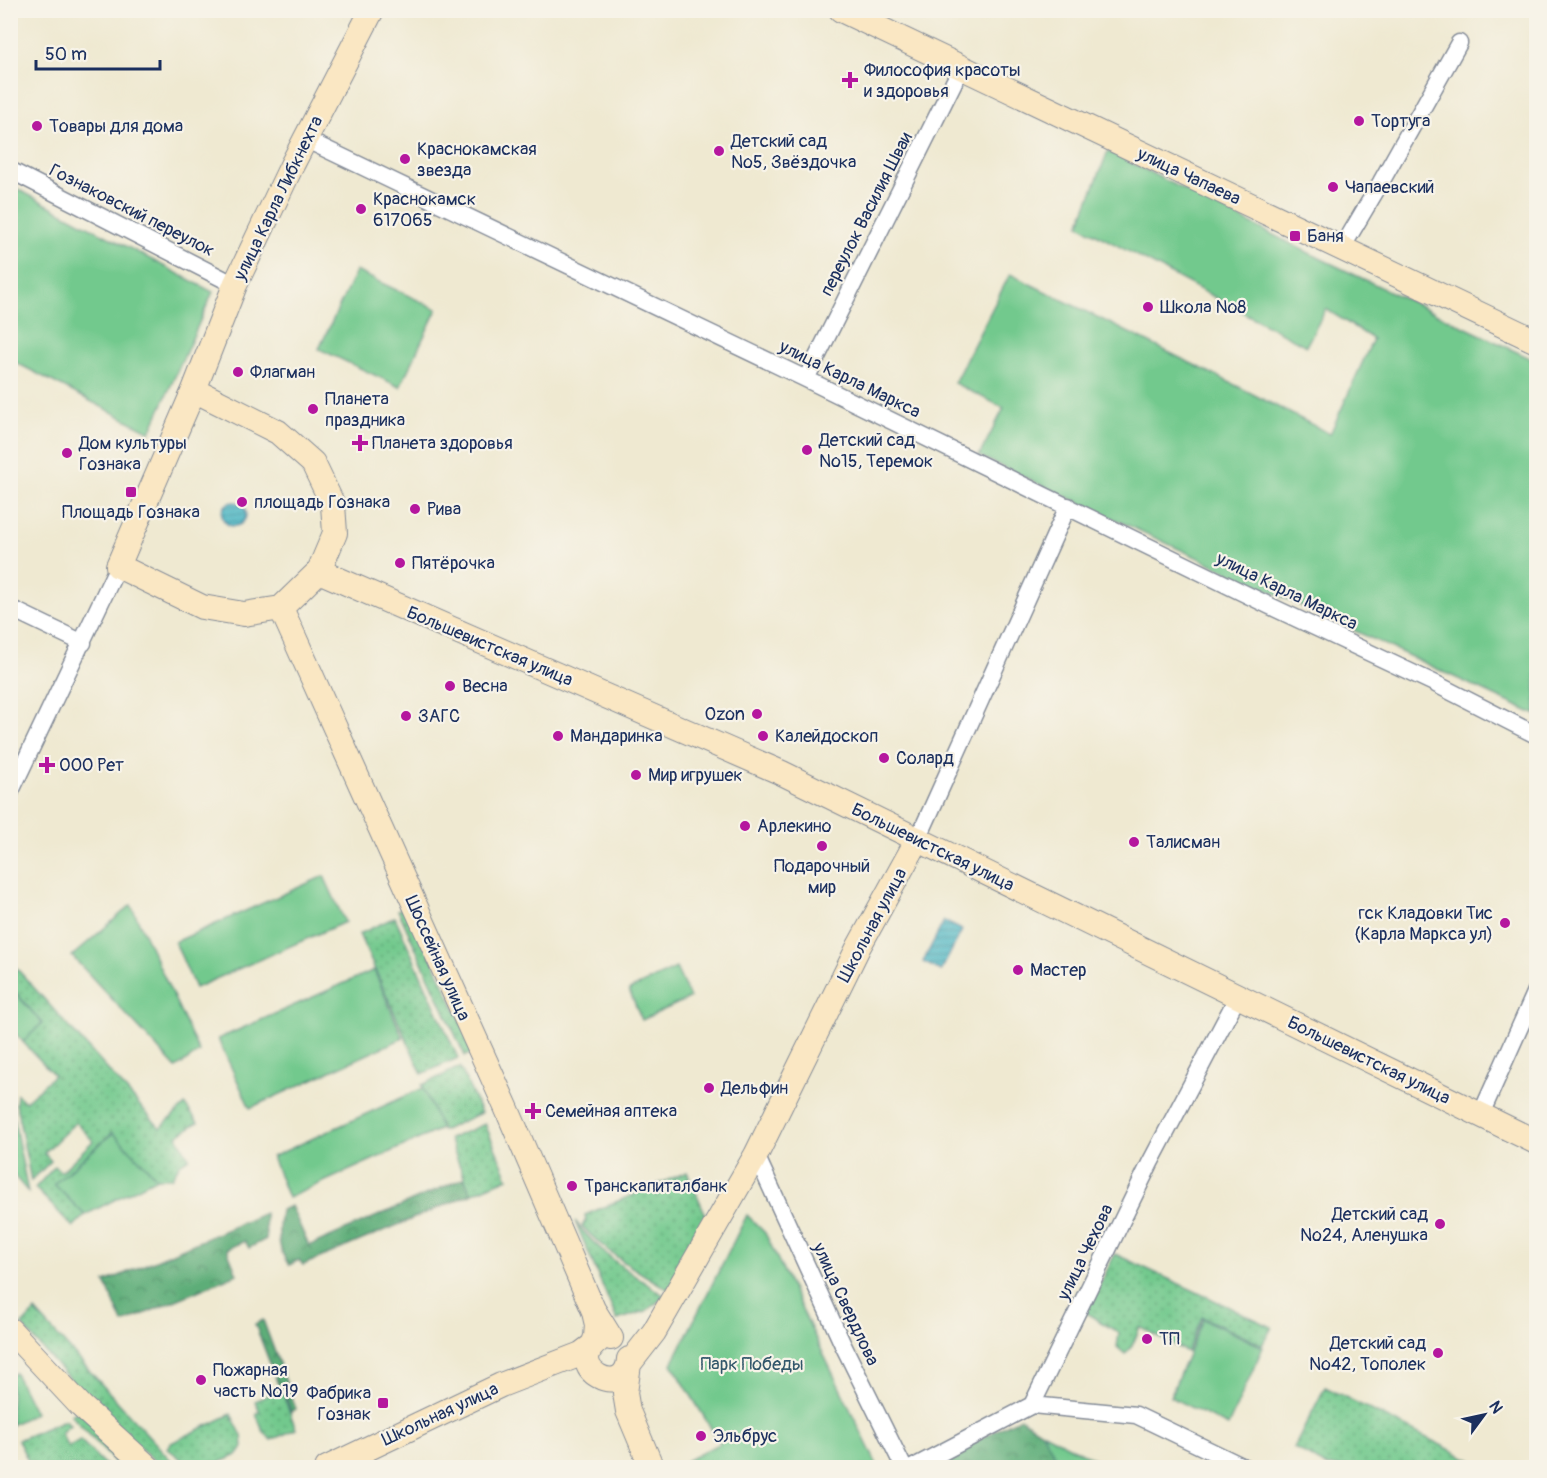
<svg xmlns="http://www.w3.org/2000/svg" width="1547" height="1478" font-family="Pangolin,sans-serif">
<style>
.grass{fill:url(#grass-dots);stroke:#467c76;stroke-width:1.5}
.forest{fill:url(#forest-crowns);stroke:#3c6e6b;stroke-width:1.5}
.park{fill:#72c98d;stroke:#467c76;stroke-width:1.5}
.water{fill:url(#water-rules);stroke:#327290;stroke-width:1.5}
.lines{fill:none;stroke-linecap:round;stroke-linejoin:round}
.street-casing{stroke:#858c98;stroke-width:19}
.secondary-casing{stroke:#858c98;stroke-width:26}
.street{stroke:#fff;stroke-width:16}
.secondary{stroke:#fae7c3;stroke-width:24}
.poi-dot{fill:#b5179e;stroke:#f7f3e8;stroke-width:2}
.labels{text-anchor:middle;stroke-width:4.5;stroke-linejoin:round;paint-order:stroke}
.poi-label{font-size:18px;fill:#1b2f5e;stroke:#f7f3e8;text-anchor:start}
.street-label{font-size:18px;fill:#1b2f5e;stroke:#f7f3e8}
.park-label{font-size:18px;fill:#31566a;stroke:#f7f3e8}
</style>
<defs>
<pattern id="grass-dots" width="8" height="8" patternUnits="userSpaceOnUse" patternTransform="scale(1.5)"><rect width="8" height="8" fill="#72c98d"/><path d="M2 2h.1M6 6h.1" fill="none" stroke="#5da476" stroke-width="1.8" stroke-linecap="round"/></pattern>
<pattern id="forest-crowns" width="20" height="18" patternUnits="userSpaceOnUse" patternTransform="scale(1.5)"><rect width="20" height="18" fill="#5dad78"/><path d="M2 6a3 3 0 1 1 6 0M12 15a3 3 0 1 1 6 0" fill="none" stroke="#4c8d66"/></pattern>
<pattern id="water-rules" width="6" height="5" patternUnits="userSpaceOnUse" patternTransform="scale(1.5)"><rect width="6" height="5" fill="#48b5c3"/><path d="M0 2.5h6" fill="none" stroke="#3b94a2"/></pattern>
</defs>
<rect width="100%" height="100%" fill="#f7f3e8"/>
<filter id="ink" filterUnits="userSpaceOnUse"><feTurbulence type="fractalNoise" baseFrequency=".0167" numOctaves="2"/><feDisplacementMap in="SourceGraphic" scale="12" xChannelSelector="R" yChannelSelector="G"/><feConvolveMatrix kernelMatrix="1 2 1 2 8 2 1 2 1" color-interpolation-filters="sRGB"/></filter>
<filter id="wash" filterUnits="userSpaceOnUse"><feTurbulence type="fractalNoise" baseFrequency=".008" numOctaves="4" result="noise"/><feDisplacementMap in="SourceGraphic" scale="24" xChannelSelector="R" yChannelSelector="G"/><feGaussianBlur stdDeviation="1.35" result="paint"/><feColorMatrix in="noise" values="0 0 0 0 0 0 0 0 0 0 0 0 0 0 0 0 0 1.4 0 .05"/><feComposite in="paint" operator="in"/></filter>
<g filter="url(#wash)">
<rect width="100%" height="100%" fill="#efe9d1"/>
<path class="grass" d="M408,906L475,1052L465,1056L398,910Z
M395,917L458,1058L422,1074L359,934Z
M10,961L160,1128L185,1105L198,1122L177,1136L189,1158L180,1164L171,1178H157L112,1133L54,1184L85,1215L73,1227L35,1188L55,1166L61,1172L93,1141L76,1122L44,1153L51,1161L31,1181L16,1104L17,1094L25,1102L54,1075L23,1042L42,1023L11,987Z
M460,1067L481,1113L442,1131L422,1085Z
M485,1124L508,1178L471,1194L449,1139Z
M687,1172L711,1227L671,1291C639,1272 607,1254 582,1226L586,1220L585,1215Z
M575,1221C599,1253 632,1274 665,1296L646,1311L617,1320Z
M1115,1254L1272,1327L1262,1345L1202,1317L1187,1352L1140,1327L1132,1346L1125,1354L1117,1347L1119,1333L1086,1313Z
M35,1311L177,1467H162C111,1424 65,1377 22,1325Z
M1325,1387L1473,1461L1470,1467L1391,1466L1328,1467L1294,1448Z
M281,1389L296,1429L271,1440L262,1429L256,1413L260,1412L255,1401Z
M79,1411L142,1467H119L71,1415Z
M231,1414L242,1436L243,1447L237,1455L225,1460L204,1467H191L167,1448L171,1443Z
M65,1420L70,1425L61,1433L68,1447L80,1440L107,1467H31L18,1440Z"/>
<path class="forest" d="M464,1178L471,1194L303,1265L299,1260L289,1265C276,1248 278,1230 281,1210L291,1206L309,1246Z
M265,1213L266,1239L249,1248L245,1241L227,1249L237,1274L123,1323L105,1282Z
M263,1320L296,1409L291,1412L282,1386L279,1387L255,1324Z
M1020,1418L1042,1432L1062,1467L924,1468Z"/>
<path class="park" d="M1108,151L1309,253L1536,361V715L979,456L1004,408L954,383L1010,274L1243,389L1330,434L1373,339L1326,309L1306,346L1079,225Z
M10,185L213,292L150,432L11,360Z
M356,271L437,309L400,387L319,349Z
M324,876L345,922L195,988L175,942Z
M131,905L199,1052L176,1068L72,956Z
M676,968L690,998L642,1020L629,990Z
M374,970L403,1038L250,1108L218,1039Z
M10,987L42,1023L23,1042L11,1028Z
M423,1088L441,1129L288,1198L272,1157Z
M11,1112L13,1115L28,1192L11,1172Z
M113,1133L157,1178L85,1215L54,1184Z
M747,1215L765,1233L878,1467H683L686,1461L720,1443L672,1364Z
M1203,1319L1263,1347L1228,1426L1170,1397Z
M15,1373L35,1413L11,1425V1376Z
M1042,1432L1109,1467H1062Z"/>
<path class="water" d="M222 514a12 12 0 1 1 24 0a12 12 0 1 1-24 0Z
M944,921L962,930L941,971L923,962Z"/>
</g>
<g filter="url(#ink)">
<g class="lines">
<defs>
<path id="street" d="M307,140L806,379L1270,606L1436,684L1536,735
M10,170L235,285
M1342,248L1381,182L1459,43
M806,379L961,68
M10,608L83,643
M10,793L118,566
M918,839L1068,506
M1481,1114L1536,991
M756,1155L843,1345L904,1468
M1032,1405L1136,1415L1246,1468
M912,1468L1032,1405L1150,1163L1238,996"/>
<path id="secondary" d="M841,10L1536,341
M194,390L278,432L313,463L333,505L335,533L319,571L281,608L244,614L202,607L118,566Z
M194,390L235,285L292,165L372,10
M319,571L782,773L1536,1142
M281,608L506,1107L593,1309L611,1338
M10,1330L81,1406L149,1468
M599,1340C561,1368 626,1402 629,1359
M327,1468L501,1385L581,1354L593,1345L596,1337L597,1325L594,1312
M652,1468L628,1411L625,1393L629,1364L654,1332L756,1155L859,946L918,839"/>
</defs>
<use href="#street" class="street-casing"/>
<use href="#secondary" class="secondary-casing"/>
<use href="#street" class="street"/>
<use href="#secondary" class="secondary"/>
</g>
</g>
<g class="poi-dot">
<path d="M847 71h6v6h6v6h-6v6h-6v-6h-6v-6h6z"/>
<circle cx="1359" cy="121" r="6"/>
<circle cx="37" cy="126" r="6"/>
<circle cx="719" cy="151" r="6"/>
<circle cx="405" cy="159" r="6"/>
<circle cx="1333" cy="187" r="6"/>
<circle cx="361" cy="209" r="6"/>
<rect x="1289" y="230" width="12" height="12" rx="3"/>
<circle cx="1148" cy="307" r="6"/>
<circle cx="238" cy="372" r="6"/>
<circle cx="313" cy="409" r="6"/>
<path d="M357 434h6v6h6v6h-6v6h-6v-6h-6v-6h6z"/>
<circle cx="807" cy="450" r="6"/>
<circle cx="67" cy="453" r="6"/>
<rect x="125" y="486" width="12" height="12" rx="3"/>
<circle cx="242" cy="502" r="6"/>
<circle cx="415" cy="509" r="6"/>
<circle cx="400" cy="563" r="6"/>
<circle cx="450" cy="686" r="6"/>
<circle cx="757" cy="714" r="6"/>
<circle cx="406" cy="716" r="6"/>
<circle cx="558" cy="736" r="6"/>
<circle cx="763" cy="736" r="6"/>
<circle cx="884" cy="758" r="6"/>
<path d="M44 756h6v6h6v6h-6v6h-6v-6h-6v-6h6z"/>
<circle cx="636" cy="775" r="6"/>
<circle cx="745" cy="826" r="6"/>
<circle cx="1134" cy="842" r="6"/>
<circle cx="822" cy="846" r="6"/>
<circle cx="1505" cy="923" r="6"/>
<circle cx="1018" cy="970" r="6"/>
<circle cx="709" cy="1088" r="6"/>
<path d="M530 1102h6v6h6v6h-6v6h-6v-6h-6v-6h6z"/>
<circle cx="572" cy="1186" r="6"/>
<circle cx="1440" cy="1224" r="6"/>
<circle cx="1147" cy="1339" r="6"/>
<circle cx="1438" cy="1353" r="6"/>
<circle cx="201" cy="1380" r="6"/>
<rect x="377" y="1397" width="12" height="12" rx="3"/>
<circle cx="701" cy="1436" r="6"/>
</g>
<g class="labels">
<g class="poi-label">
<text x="864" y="76">Философия красоты<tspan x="864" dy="21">и здоровья</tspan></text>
<text x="1371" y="127">Тортуга</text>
<text x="49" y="132">Товары для дома</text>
<text x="731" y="147">Детский сад<tspan x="731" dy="21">№5, Звёздочка</tspan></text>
<text x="417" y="155">Краснокамская<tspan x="417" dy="21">звезда</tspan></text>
<text x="1345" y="193">Чапаевский</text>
<text x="373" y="205">Краснокамск<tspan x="373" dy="21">617065</tspan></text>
<text x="1307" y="242">Баня</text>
<text x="1160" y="313">Школа №8</text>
<text x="250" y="378">Флагман</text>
<text x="325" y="405">Планета<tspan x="325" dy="21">праздника</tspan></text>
<text x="819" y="446">Детский сад<tspan x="819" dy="21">№15, Теремок</tspan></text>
<text x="79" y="449">Дом культуры<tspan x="79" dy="21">Гознака</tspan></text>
<text x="372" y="449">Планета здоровья</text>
<text x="254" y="508">площадь Гознака</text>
<text x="427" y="515">Рива</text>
<text x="131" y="518" text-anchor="middle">Площадь Гознака</text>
<text x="412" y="569">Пятёрочка</text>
<text x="462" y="692">Весна</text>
<text x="745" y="720" text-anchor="end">Ozon</text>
<text x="418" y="722">ЗАГС</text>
<text x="570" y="742">Мандаринка</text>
<text x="775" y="742">Калейдоскоп</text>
<text x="896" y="764">Солард</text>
<text x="59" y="771">ООО Рет</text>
<text x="648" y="781">Мир игрушек</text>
<text x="757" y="832">Арлекино</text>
<text x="1146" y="848">Талисман</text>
<text x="822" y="872" text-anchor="middle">Подарочный<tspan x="822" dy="21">мир</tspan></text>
<text x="1493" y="919" text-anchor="end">гск Кладовки Тис<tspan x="1493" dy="21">(Карла Маркса ул)</tspan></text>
<text x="1030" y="976">Мастер</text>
<text x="721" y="1094">Дельфин</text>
<text x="545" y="1117">Семейная аптека</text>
<text x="584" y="1192">Транскапиталбанк</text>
<text x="1428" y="1220" text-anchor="end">Детский сад<tspan x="1428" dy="21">№24, Аленушка</tspan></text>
<text x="1159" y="1345">ТП</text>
<text x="1426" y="1349" text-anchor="end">Детский сад<tspan x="1426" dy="21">№42, Тополек</tspan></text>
<text x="213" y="1376">Пожарная<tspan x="213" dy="21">часть №19</tspan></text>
<text x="371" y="1399" text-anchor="end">Фабрика<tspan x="371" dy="21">Гознак</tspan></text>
<text x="713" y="1442">Эльбрус</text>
</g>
<g class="street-label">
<text transform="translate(1189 176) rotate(25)" y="6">улица Чапаева</text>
<text transform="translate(278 198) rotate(-64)" y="6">улица Карла Либкнехта</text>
<text transform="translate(132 210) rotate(27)" y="6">Гознаковский переулок</text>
<text transform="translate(866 214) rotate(-63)" y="6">переулок Василия Шваи</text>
<text transform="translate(850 379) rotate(26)" y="6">улица Карла Маркса</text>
<text transform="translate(1287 591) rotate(26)" y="6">улица Карла Маркса</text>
<text transform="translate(490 646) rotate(23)" y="6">Большевистская улица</text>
<text transform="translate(933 847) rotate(26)" y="6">Большевистская улица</text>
<text transform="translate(872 925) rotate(-62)" y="6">Школьная улица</text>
<text transform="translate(438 958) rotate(66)" y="6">Шоссейная улица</text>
<text transform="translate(1369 1060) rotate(26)" y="6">Большевистская улица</text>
<text transform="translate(1085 1252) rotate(-64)" y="6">улица Чехова</text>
<text transform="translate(846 1304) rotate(65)" y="6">улица Свердлова</text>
<text transform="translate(440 1414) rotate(-25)" y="6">Школьная улица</text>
</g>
<g class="park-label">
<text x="752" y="1370">Парк Победы</text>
</g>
</g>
<rect width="1547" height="1478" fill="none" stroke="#f7f3e8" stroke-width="36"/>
<g transform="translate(1484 1415) rotate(57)" stroke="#f7f3e8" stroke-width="4.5" paint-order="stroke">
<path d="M0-4.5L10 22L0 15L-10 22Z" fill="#1b2f5e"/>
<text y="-9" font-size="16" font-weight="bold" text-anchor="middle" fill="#1b2f5e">N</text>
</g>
<path d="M36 60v9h124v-9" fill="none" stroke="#1b2f5e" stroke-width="3"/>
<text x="45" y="60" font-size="18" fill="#1b2f5e" stroke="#f7f3e8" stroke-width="4.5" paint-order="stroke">50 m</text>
</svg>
